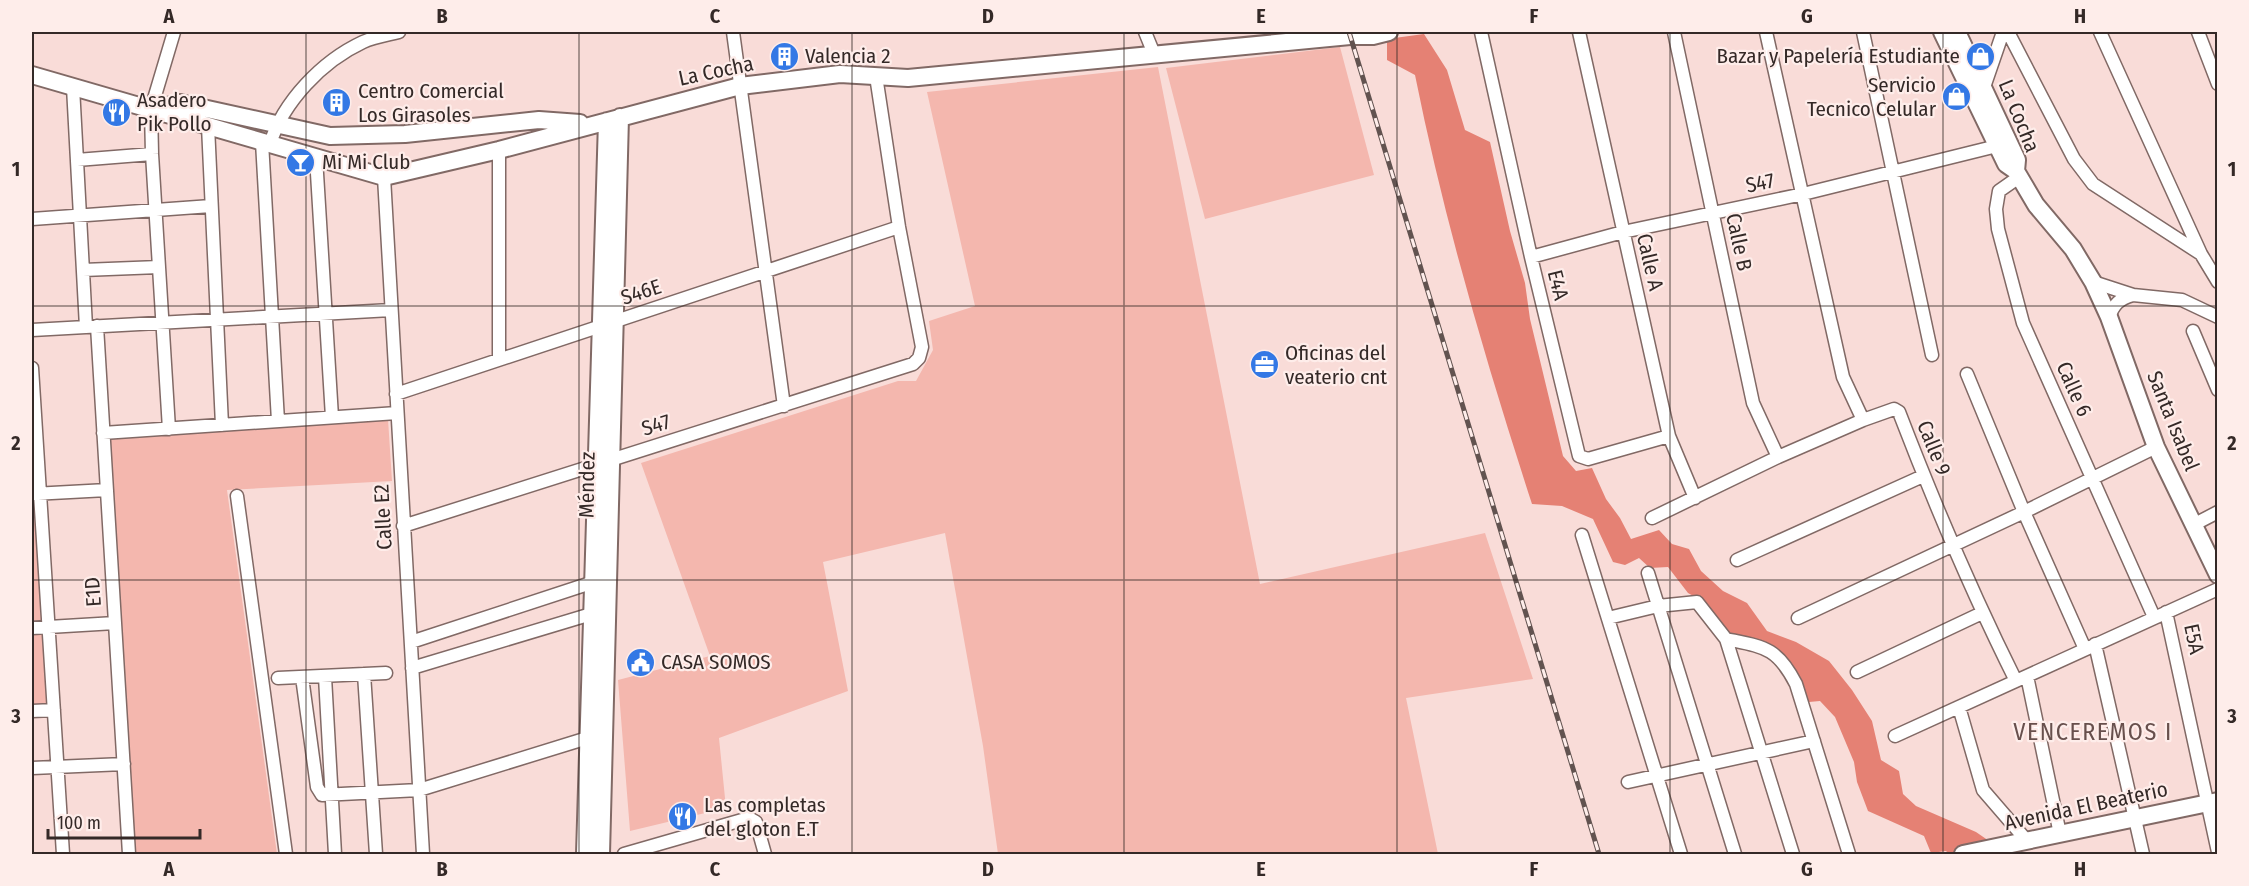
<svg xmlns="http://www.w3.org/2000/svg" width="2249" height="886" font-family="'Fira Sans Condensed',sans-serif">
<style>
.green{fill:#f4b7ae}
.forest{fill:#e58174}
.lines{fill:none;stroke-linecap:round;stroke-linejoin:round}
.street-casing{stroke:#816965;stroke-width:15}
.secondary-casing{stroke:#816965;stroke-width:20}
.street{stroke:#fff;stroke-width:12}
.secondary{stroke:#fff;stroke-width:16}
.rail-casing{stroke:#625350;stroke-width:5}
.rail{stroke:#feedea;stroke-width:3;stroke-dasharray:9;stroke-linecap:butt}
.grid{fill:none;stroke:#342927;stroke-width:1.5;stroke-opacity:0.55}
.labels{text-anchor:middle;stroke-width:4.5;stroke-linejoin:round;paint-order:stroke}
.poi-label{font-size:21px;fill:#342927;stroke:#feedea;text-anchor:start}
.street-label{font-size:21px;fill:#342927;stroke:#feedea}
.quarter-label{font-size:24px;letter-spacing:1.5px;fill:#68504d;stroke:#feedea}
.neatline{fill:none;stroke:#342927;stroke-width:2}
.grid-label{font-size:20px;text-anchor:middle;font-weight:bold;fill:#342927}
</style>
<rect width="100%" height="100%" fill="#f9dcd8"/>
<path class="green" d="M1340,47L1374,175L1205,219L1166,68Z
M1158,67L1260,584L1485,533L1533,679L1406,698L1438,854H998L983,746L945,533L823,562L848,691L719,738L726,808L630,831L618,680L710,656L641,463L898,381H916L933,350L929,321L975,306L927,92Z
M388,419L392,481L227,490L277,854H135L108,437Z
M32,501H35L42,624H32Z
M42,632L48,708L32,709V633Z"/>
<path class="forest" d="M1424,34L1447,70L1465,130L1490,142L1510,231L1525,283L1530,319L1563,456L1576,471L1592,468L1606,499L1620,518L1631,539L1659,530L1672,544L1689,549L1701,571L1723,591L1747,603L1767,631L1796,642L1829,661L1852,690L1872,721L1881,760L1899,771L1903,794L1916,806L1976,832L2008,854H1949L1946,851L1931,853L1924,836L1868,811L1857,782L1854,762L1835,717L1820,701L1809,702L1790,662L1778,652L1727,633L1704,602L1688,593L1668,567L1650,568L1639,558L1625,565L1613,562L1593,519L1562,506L1532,504C1486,362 1444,220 1415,75L1387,60V39Z"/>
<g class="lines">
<defs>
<path id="street" d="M733,32L784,406
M1145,32L1154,54
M1481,32L1531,257L1579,456L1588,459L1669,436
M1579,32L1669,436L1695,498
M1674,32L1753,403L1778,457
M1766,32L1843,377L1863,420
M1863,32L1932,355
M2008,32L2074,159L2093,184L2201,254L2218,282
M2100,32L2201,254
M2198,32L2218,84
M73,87L86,327
M1982,93L2003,32
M208,126L222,425
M262,142L278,421
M270,144C283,102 322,61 363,42C374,37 387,35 399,32
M499,150V359
M316,157L332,417
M77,160L152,154
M384,177L423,854
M2019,177L1999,191L1996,209L1998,229L2023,323L2154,617
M32,219L211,206
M1531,257L1623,232L1803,194L1997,146
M83,270L159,267
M2093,282L2133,295L2182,300L2218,317
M2109,317C2114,304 2119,299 2133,295
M97,326L129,854
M32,330L391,310
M2193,331L2218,390
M32,368L63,854
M1967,374L2024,512L2085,649
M396,394L899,227
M169,429L152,154L151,109L174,32
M103,433L397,413
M33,494L107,490
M237,496L286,854
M1652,518L1778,457L1863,420L1894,409L1899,412C1934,503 1972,593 2016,681
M2193,525L2218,512
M403,526L913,364L919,358L922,347L899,227L876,76
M1582,535L1681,854
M1737,560L1923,476
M1648,573L1735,854
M2166,612L2218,852
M1608,618L1658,606L1697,602L1726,639C1764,647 1777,647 1796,684L1849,854
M1798,618L2024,512L2156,447
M32,628L115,623
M1726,639L1793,854
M411,642L600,580
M2095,644L2143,854
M412,668L598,612
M1857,672L1982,613
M364,674L376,854
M2027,676L2060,834
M302,677L317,787L322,795L419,790L594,736
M325,677L335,854
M278,678L386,673
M1959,707L1983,790L2027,841
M32,711L54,710
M1895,736L2218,589
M32,768L124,764
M1628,782L1814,741
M624,854L749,818L756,822L765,854"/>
<path id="secondary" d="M1942,32L2006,164L2016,171L2036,205L2073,249L2093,282L2109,317L2156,447L2218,575
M1957,32L2017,160L2016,171
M32,75L384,177L499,150L740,86L840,74L908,78L1350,36H1373L1389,32
M155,109L180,103L330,136L405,134L539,120L580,123
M585,854L607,121
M601,854L620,117
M1963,854L2218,801"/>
</defs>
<use href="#street" class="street-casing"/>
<use href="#secondary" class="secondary-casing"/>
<use href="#street" class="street"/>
<use href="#secondary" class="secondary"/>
<defs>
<path id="rail" d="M1349,32L1599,854"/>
</defs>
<use href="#rail" class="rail-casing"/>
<use href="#rail" class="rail"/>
</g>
<path class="grid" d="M306,32V854M579,32V854M852,32V854M1124,32V854M1397,32V854M1670,32V854M1943,32V854M32,306H2218M32,580H2218"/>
<defs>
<symbol id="building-disc" viewBox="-11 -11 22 22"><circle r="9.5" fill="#3378e5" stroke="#feedea"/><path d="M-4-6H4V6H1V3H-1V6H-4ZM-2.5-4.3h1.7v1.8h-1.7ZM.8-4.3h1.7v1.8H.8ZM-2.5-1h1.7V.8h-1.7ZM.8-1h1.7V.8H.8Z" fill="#fff"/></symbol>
<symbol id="shop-disc" viewBox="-11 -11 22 22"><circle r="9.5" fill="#3378e5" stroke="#feedea"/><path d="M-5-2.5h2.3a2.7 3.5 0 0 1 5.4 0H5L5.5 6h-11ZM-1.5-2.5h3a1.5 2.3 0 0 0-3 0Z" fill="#fff"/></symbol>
<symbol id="restaurant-disc" viewBox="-11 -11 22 22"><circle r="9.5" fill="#3378e5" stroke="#feedea"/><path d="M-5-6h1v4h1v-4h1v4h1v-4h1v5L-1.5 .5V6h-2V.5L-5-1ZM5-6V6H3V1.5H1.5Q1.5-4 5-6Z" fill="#fff"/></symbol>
<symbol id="bar-disc" viewBox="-11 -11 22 22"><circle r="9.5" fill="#3378e5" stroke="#feedea"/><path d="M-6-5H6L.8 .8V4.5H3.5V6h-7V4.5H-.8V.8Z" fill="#fff"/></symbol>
<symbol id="office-disc" viewBox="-11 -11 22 22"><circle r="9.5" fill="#3378e5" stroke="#feedea"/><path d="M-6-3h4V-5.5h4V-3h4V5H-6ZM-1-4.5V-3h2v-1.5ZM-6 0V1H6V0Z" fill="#fff"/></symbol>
<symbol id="civic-disc" viewBox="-11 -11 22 22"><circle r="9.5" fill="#3378e5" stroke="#feedea"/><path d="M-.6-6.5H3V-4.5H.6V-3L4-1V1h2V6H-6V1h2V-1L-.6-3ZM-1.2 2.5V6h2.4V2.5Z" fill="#fff"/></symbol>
</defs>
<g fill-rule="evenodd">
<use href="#building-disc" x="768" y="40" width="33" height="33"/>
<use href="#shop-disc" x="1964" y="40" width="33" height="33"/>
<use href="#shop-disc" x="1940" y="80" width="33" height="33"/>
<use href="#building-disc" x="320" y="86" width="33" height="33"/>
<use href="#restaurant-disc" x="100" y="96" width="33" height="33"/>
<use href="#bar-disc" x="284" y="146" width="33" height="33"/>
<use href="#office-disc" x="1248" y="348" width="33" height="33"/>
<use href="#civic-disc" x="624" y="646" width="33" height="33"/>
<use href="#restaurant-disc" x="666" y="800" width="33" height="33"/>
</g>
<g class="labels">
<g class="poi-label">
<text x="805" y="63">Valencia 2</text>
<text x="1960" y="63" text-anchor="end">Bazar y Papelería Estudiante</text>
<text x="1936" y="92" text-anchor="end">Servicio<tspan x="1936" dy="24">Tecnico Celular</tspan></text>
<text x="358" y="98">Centro Comercial<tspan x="358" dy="24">Los Girasoles</tspan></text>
<text x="137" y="107">Asadero<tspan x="137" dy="24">Pik Pollo</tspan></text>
<text x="322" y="169">Mi Mi Club</text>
<text x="1285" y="360">Oficinas del<tspan x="1285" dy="24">veaterio cnt</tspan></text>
<text x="661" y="669">CASA SOMOS</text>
<text x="704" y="812">Las completas<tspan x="704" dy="24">del gloton E.T</tspan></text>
</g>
<g class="street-label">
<text transform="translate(716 71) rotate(-12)" y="7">La Cocha</text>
<text transform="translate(2019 116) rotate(68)" y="7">La Cocha</text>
<text transform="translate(1760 183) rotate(-12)" y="7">S47</text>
<text transform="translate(1739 242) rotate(78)" y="7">Calle B</text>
<text transform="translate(1650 262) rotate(77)" y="7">Calle A</text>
<text transform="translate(1558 285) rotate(76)" y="7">E4A</text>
<text transform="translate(641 292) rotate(-18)" y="7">S46E</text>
<text transform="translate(2074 389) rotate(66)" y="7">Calle 6</text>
<text transform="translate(2173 421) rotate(68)" y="7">Santa Isabel</text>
<text transform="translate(656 425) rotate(-17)" y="7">S47</text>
<text transform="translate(1934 448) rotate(68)" y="7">Calle 9</text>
<text transform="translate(587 485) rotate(-89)" y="7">Méndez</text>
<text transform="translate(383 517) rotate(-93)" y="7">Calle E2</text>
<text transform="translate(93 592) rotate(-94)" y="7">E1D</text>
<text transform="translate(2194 639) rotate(78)" y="7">E5A</text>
<text transform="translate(2086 806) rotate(-12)" y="7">Avenida El Beaterio</text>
</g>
<g class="quarter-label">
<text x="2093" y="740">VENCEREMOS I</text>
</g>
</g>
<rect width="2249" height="886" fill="none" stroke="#feedea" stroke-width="66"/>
<path d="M48 829v9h152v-9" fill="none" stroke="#342927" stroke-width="3"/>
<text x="57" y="829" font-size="18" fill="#342927" stroke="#feedea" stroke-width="4.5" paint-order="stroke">100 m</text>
<rect x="33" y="33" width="2183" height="820" class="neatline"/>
<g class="grid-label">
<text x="169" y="23">A</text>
<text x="442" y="23">B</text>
<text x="715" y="23">C</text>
<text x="988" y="23">D</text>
<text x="1261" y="23">E</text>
<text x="1534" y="23">F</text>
<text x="1807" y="23">G</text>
<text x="2080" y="23">H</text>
<text x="16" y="176">1</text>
<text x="2232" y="176">1</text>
<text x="16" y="450">2</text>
<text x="2232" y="450">2</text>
<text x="16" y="723">3</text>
<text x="2232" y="723">3</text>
<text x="169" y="876">A</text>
<text x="442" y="876">B</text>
<text x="715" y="876">C</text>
<text x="988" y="876">D</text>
<text x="1261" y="876">E</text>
<text x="1534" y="876">F</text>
<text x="1807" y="876">G</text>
<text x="2080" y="876">H</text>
</g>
</svg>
